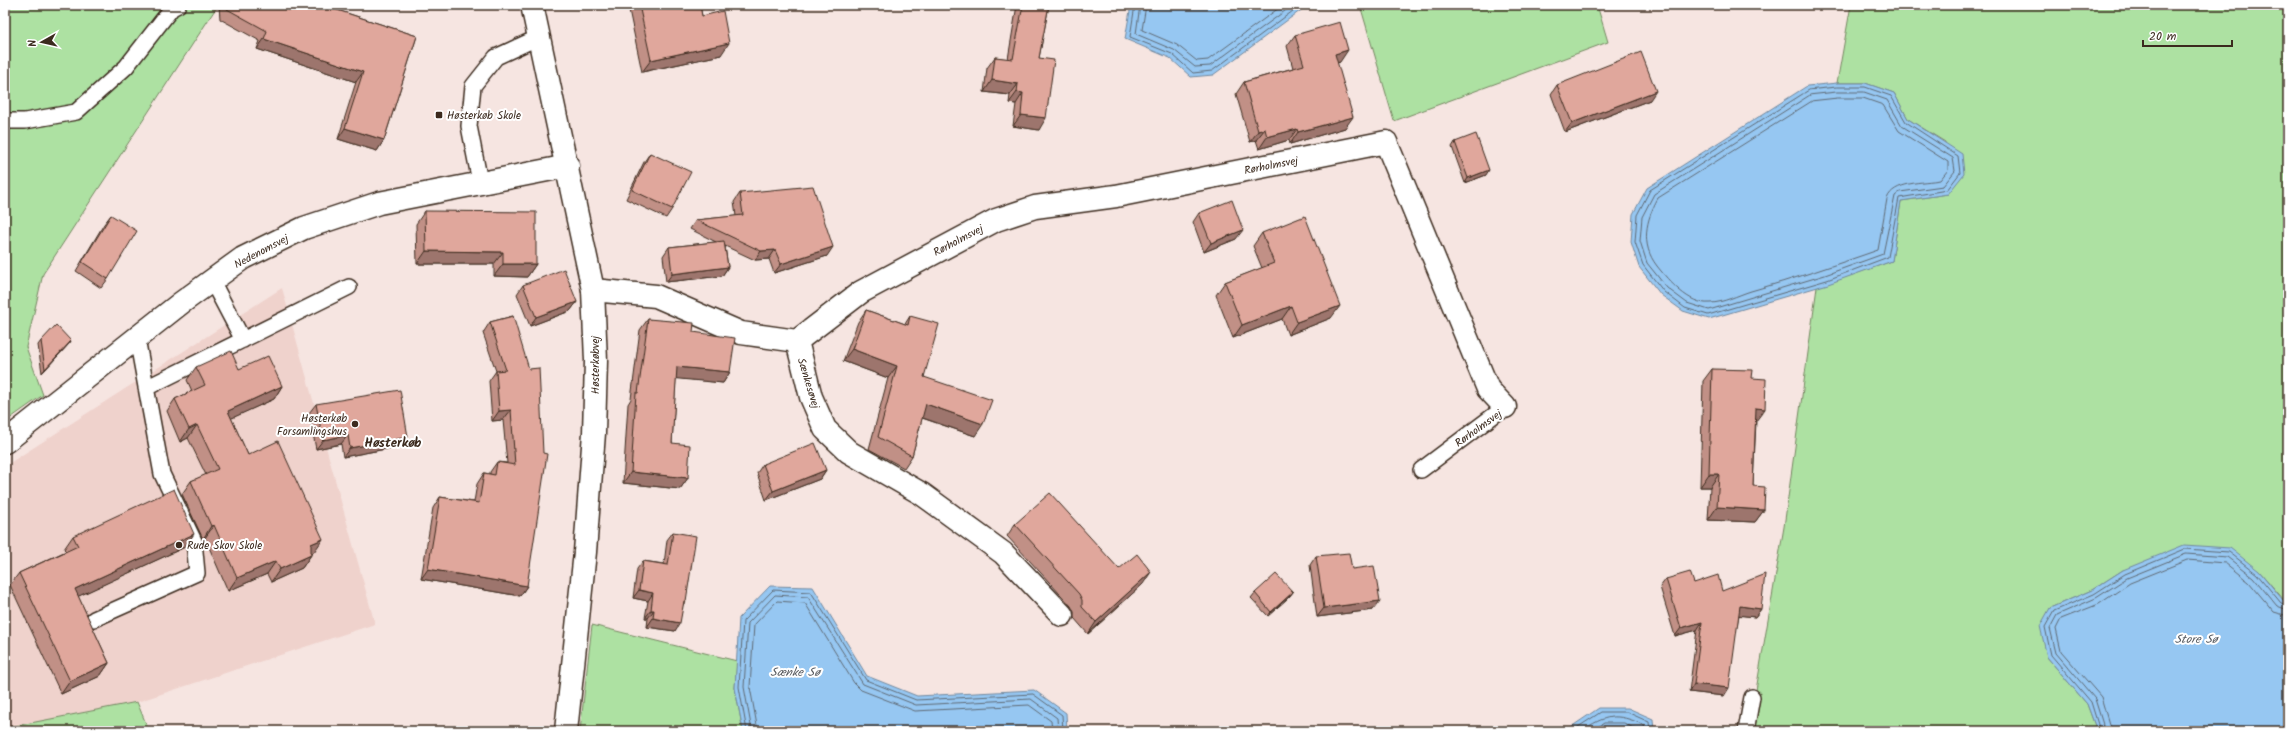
<svg xmlns="http://www.w3.org/2000/svg" width="2293" height="736" font-family="Kalam,sans-serif">
<style>
.built{fill:#efd2cc}
.green{fill:#ade1a2;stroke:#748660}
.water{fill:#96c7f2;stroke:#72889d}
.lines{fill:none;stroke-linecap:round;stroke-linejoin:round}
.shore{stroke:#5f6973;stroke-width:1}
.lane-casing{stroke:#3b2a1e;stroke-width:18}
.street-casing{stroke:#3b2a1e;stroke-width:25}
.secondary-casing{stroke:#3b2a1e;stroke-width:25}
.lane{stroke:#fff;stroke-width:15}
.street{stroke:#fff;stroke-width:22}
.secondary{stroke:#fff;stroke-width:22}
.wall{fill:#c19086;stroke:#3b2a1e}
.shaded-wall{fill:#9d756d;stroke:#3b2a1e}
.building{fill:#e0a79c;stroke:#3b2a1e}
.poi-dot{fill:#3b2a1e;stroke:#fff;stroke-width:1.5}
.labels{text-anchor:middle;stroke-width:4;stroke-linejoin:round;paint-order:stroke}
.poi-label{font-size:11px;fill:#3b2a1e;stroke:#fff;text-anchor:start}
.street-label{font-size:11px;fill:#3b2a1e;stroke:#fff}
.water-label{font-size:12px;font-style:italic;fill:#56595e;stroke:#fff}
.quarter-label{font-size:13px;font-weight:bold;fill:#3b2a1e;stroke:#fff}
</style>
<rect width="100%" height="100%" fill="#f6e5e1"/>
<filter id="ink" filterUnits="userSpaceOnUse"><feTurbulence type="fractalNoise" baseFrequency=".025" numOctaves="2"/><feDisplacementMap in="SourceGraphic" scale="8" xChannelSelector="R" yChannelSelector="G"/><feConvolveMatrix kernelMatrix="1 2 1 2 8 2 1 2 1" color-interpolation-filters="sRGB"/></filter>
<g filter="url(#ink)">
<path class="built" d="M282,288L375,624L137,702L5,728V466Z"/>
<path class="green" d="M5,5H218L43,274L26,347L43,395L5,422Z
M1360,5H1597L1608,42L1394,121Z
M1851,5H2288V601L2284,600L2259,571L2123,570L2092,590L2050,608L2047,657L2087,704L2097,731H1749L1784,527L1817,287L1892,261L1901,201L1948,194L1945,142L1908,119L1894,93L1865,83H1837Z
M592,625L737,661L735,688L743,731H580Z
M137,702L149,731H5V728Z"/>
<path class="water" d="M1131,5H1308L1213,75L1191,77L1170,58L1125,39Z
M1837,83H1865L1894,93L1908,119L1962,154L1964,174L1948,194L1901,201L1892,261L1828,284L1709,319L1683,311L1661,295L1639,267L1631,242L1633,214L1647,188L1807,86Z
M2184,545L2230,548L2259,571L2283,600L2288,601V731H2097L2087,704L2047,657L2040,626L2050,608L2092,590L2123,570Z
M770,586L813,587L867,676L917,696L1034,690L1066,713L1067,731H743L735,688L739,618Z
M1599,708H1628L1653,719L1654,731H1565Z"/>
<g class="lines">
<path class="shore" d="M1135,5L1130,37L1172,54L1193,73L1212,71L1301,5
M1140,5L1136,34L1174,50L1195,67L1210,66L1293,5
M1146,5L1142,30L1177,45L1197,61L1208,60L1283,5
M1837,87H1865L1891,96L1906,122L1958,156L1960,173L1947,190L1899,198L1888,257L1827,280L1708,315L1685,308L1664,292L1643,265L1635,242L1637,215L1650,190L1809,90Z
M1837,92H1864L1887,100L1902,126L1953,158L1955,171L1943,186L1900,192L1895,196L1883,254L1825,275L1709,310L1687,303L1667,288L1647,263L1640,241L1642,217L1654,194L1810,95Z
M1838,98H1863L1883,105L1899,131L1948,162V170L1940,180C1924,183 1893,181 1887,199L1878,250C1835,265 1794,279 1751,291C1738,295 1723,303 1710,303C1689,305 1669,281 1657,266C1640,244 1646,220 1658,198L1812,101Z
M747,731L739,687L743,621L773,590L811,592L866,680L916,700L1033,694L1062,715L1063,731
M752,731L744,687L748,623L775,595L808,597L863,684L916,705L1031,699L1057,718L1058,731
M758,731L750,687L754,625L777,601L805,603L854,683L861,690L915,711L1029,705L1051,721L1052,731
M1572,731L1601,712H1627L1649,722L1650,731
M1581,731C1606,715 1615,712 1644,725L1645,731
M1592,731L1604,723H1624L1639,731
M2100,731L2091,702L2051,655L2045,627L2054,611L2094,594L2125,574L2185,549L2229,552L2257,574L2281,603L2288,605
M2105,731L2095,699L2056,653L2050,628L2057,615L2096,598L2127,578L2186,554L2227,557L2253,577L2277,606L2288,610
M2111,731L2101,697L2061,651L2056,629L2061,619L2099,604L2130,583L2187,560L2225,563L2249,582L2274,612L2288,616"/>
<defs>
<path id="lane" d="M5,121H25L76,112L126,67L172,8L178,5
M480,182L469,126L473,86L496,57L537,38
M212,281L243,340
M146,388L349,287
M1421,470L1505,407
M94,619L197,573L194,541L162,474L137,338
M1746,731L1752,697"/>
<path id="street" d="M593,290L656,296L741,333L797,341L811,397L825,429L849,452L922,494L1003,553L1062,615
M797,341L861,292L996,220L1035,207L1116,196L1386,142L1488,389L1505,407
M5,442L181,303L243,258L304,228L379,203L568,166"/>
<path id="secondary" d="M532,5L593,290L596,361L594,433L585,552L566,731"/>
</defs>
<use href="#lane" class="lane-casing"/>
<use href="#street" class="street-casing"/>
<use href="#secondary" class="secondary-casing"/>
<use href="#lane" class="lane"/>
<use href="#street" class="street"/>
<use href="#secondary" class="secondary"/>
</g>
<path class="wall" d="M219,5H326L325,6L417,36L384,140L377,151L338,139L356,82L257,49L260,41L220,19Z
M628,5H700L702,16L721,55L642,72Z
M1017,5H1049L1039,58V130L1013,126L1016,104L1009,103L1010,95L984,92L987,68L995,57L1008,59Z
M1295,35L1340,62L1337,63L1345,128L1290,144L1289,140L1259,149L1256,140L1250,142L1236,94L1244,82L1293,68L1287,46Z
M1557,85L1650,100L1565,132L1551,94Z
M1455,142L1486,175L1465,183L1452,147Z
M650,153L672,209L666,218L626,199L644,162Z
M740,193L827,256L774,273L769,259L755,260L725,246L728,267L722,276L666,282L663,256L669,247L716,242L690,229L696,220L736,216L734,202Z
M425,211L536,264L527,277L494,276V264H417L416,224Z
M1199,213L1236,239L1204,252L1193,222Z
M111,215L108,279L101,288L76,271L104,224Z
M1262,233L1331,318L1288,335L1282,319L1233,338L1216,295L1225,282L1262,268L1253,246Z
M523,285L577,302L570,311L530,326L517,294Z
M866,310L905,324L910,316L924,377L975,436L922,418L912,456L904,468L869,449L888,378L843,361L858,322Z
M513,316L527,586L520,596L421,579L433,508L440,497L474,502L477,484L484,473L490,474V472L497,462L507,463L503,420L492,421L489,381L496,371L483,333L490,322Z
M648,319L693,332L730,372L723,383L676,378L672,443L688,478L680,489L623,483L628,404L631,399L640,330Z
M41,341H71L68,345L42,373L38,345Z
M196,367L239,369L282,386L274,399L231,418L248,455L314,552L311,553V555L302,568L271,582L267,574L228,591L205,538L203,539L182,494L191,481L206,475L188,438L180,442L167,411L175,399L192,391L187,380Z
M1712,369L1752,378L1756,421L1753,486L1764,510L1755,522L1708,520L1710,487H1700L1703,381Z
M316,404L402,446L343,457L341,444L316,449L309,413Z
M763,464L826,470L820,479L766,500L757,473Z
M1015,524L1119,569L1143,584L1088,634L1074,618V612L1071,606L1007,536Z
M673,532L686,601L683,605L675,631L647,627L648,618H645L648,601L633,598L637,569L643,561L664,564L667,540Z
M73,536L185,547L78,596L109,663L100,676L61,694L10,585L19,573L66,551L64,549Z
M1316,556L1352,569L1373,610L1317,617L1310,565Z
M1666,579L1694,583L1722,591L1761,609L1755,617L1739,615L1724,696L1689,692L1697,630L1675,636L1660,587Z
M1293,592L1289,597L1268,616L1251,598L1255,593Z"/>
<path class="shaded-wall" d="M264,39L363,72L356,82L257,49Z
M729,43L721,55L642,72L651,60Z
M1348,50L1340,62L1327,66L1335,54Z
M992,80L1018,84L1010,95L984,92Z
M1656,91L1650,100L1565,132L1572,123Z
M1017,92L1023,93L1016,104L1009,103Z
M1021,115L1046,118L1039,130L1013,126Z
M1353,117L1345,128L1290,144L1298,132Z
M345,128L384,140L377,151L338,139Z
M1265,129L1256,140L1250,142L1258,131Z
M1297,129L1289,140L1259,149L1267,137Z
M1489,170L1486,175L1465,183L1468,178Z
M1243,230L1236,239L1204,252L1211,243Z
M833,247L827,256L774,273L781,264Z
M775,250L769,259L755,260L761,251Z
M426,251L503,252L494,264H417Z
M503,264H536L527,277L494,276Z
M728,267L722,276L666,282L672,274Z
M577,302L570,311L530,326L536,317Z
M1291,306L1282,319L1233,338L1242,325Z
M1340,306L1331,318L1288,335L1297,322Z
M71,341L68,345L42,373L45,369Z
M852,349L897,366L888,378L843,361Z
M677,367L730,372L723,383L669,378Z
M282,386L274,399L219,424L228,411Z
M926,404L983,424L975,436L917,416Z
M1756,408L1765,409L1756,421H1747Z
M511,410L503,420L492,421L499,411Z
M197,425L188,438L180,442L189,429Z
M348,435L341,444L316,449L323,440Z
M408,437L402,446L343,457L350,448Z
M826,470L820,479L766,500L773,491Z
M631,472L688,478L680,489L623,483Z
M1709,474H1719L1710,487H1700Z
M1717,507L1764,510L1755,522L1708,520Z
M214,525L205,538L203,539L211,526Z
M194,534L185,547L66,602L75,589Z
M323,539L314,552L302,557L311,544Z
M311,555L302,568L271,582L280,569Z
M276,561L267,574L228,591L237,578Z
M428,569L527,586L520,596L421,579Z
M1151,572L1143,584L1088,634L1096,622Z
M639,590L653,593L648,601L633,598Z
M1293,592L1289,597L1268,616L1271,612Z
M1380,601L1373,610L1317,617L1324,608Z
M1740,606L1761,609L1755,617L1735,615Z
M651,610H654L648,618H645Z
M653,618L680,623L675,631L647,627Z
M1702,622L1697,630L1675,636L1681,628Z
M109,663L100,676L61,694L70,681Z
M1694,684L1729,688L1724,696L1689,692Z"/>
<path class="building" d="M227,5H326L325,6L417,36L384,140L345,128L363,72L264,39L267,31L227,9Z
M639,5H700L702,16L723,11L729,43L651,60Z
M1023,5H1049L1039,58L1054,60L1046,118L1021,115L1023,93L1017,92L1018,84L992,80L995,57L1013,59Z
M1340,22L1348,50L1335,54L1353,117L1298,132L1297,129L1267,137L1265,129L1258,131L1244,82L1304,65L1295,35Z
M1641,52L1656,91L1572,123L1557,85Z
M1476,134L1489,170L1468,178L1455,142Z
M650,153L691,172L672,209L632,190Z
M813,186L833,247L781,264L775,250L761,251L696,220L743,215L740,193Z
M1232,200L1243,230L1211,243L1199,213Z
M425,211L536,212V264H503V252L426,251Z
M111,215L137,231L108,279L82,262Z
M1305,216L1340,306L1297,322L1291,306L1242,325L1225,282L1274,263L1262,233Z
M724,241L728,267L672,274L669,247Z
M564,269L577,302L536,317L523,285Z
M866,310L908,325L910,316L939,324L924,377L992,400L983,424L926,404L912,456L878,437L897,366L852,349Z
M513,316L529,369L539,368L543,453L547,454L527,586L428,569L440,497L479,503L484,473L495,475L497,462L515,465L511,410L499,411L496,371L506,370L490,322Z
M648,319L694,323L693,332L735,338L730,372L677,367L672,443L690,445L688,478L631,472L636,393H638Z
M56,325L71,341L45,369L41,341Z
M231,351L239,369L268,356L282,386L228,411L248,455L278,441L323,539L311,544V555L280,569L276,561L237,578L214,525L211,526L191,481L218,469L197,425L189,429L175,399L205,385L196,367Z
M1712,369L1753,370L1752,378L1766,379L1765,409L1756,408L1753,486L1765,487L1764,510L1717,507L1719,474H1709Z
M400,390L408,437L350,448L348,435L323,440L316,404Z
M815,443L826,470L773,491L763,464Z
M174,489L194,534L75,589L109,663L70,681L19,573L78,546L73,536Z
M1050,493L1119,569L1137,554L1151,572L1096,622L1082,607V600L1079,594L1015,524Z
M673,532L696,536L686,601H684L680,623L653,618L654,610H651L653,593L639,590L643,561L668,565Z
M1349,553L1352,569L1374,566L1380,601L1324,608L1316,556Z
M1690,572L1694,583L1718,575L1722,591L1765,574L1761,609L1740,606L1729,688L1694,684L1702,622L1681,628L1666,579Z
M1276,574L1293,592L1271,612L1255,593Z"/>
</g>
<g class="poi-dot">
<rect x="435" y="111" width="8" height="8" rx="2"/>
<circle cx="355" cy="424" r="4"/>
<circle cx="179" cy="545" r="4"/>
</g>
<g class="labels">
<g class="poi-label">
<text x="447" y="119">Høsterkøb Skole</text>
<text x="347" y="422" text-anchor="end">Høsterkøb<tspan x="347" dy="13">Forsamlingshus</tspan></text>
<text x="187" y="549">Rude Skov Skole</text>
</g>
<g class="street-label">
<text transform="translate(1271 165) rotate(-11)" y="4">Rørholmsvej</text>
<text transform="translate(958 240) rotate(-28)" y="4">Rørholmsvej</text>
<text transform="translate(261 251) rotate(-28)" y="4">Nedenomsvej</text>
<text transform="translate(595 365) rotate(-90)" y="4">Høsterkøbvej</text>
<text transform="translate(809 383) rotate(73)" y="4">Sænkesøvej</text>
<text transform="translate(1478 428) rotate(-36)" y="4">Rørholmsvej</text>
</g>
<g class="water-label">
<text x="2196" y="643">Store Sø</text>
<text x="795" y="676">Sænke Sø</text>
</g>
<g class="quarter-label">
<text x="393" y="447">Høsterkøb</text>
</g>
</g>
<rect width="2293" height="736" fill="none" stroke="#fff" stroke-width="20"/>
<rect x="10" y="10" width="2273" height="716" fill="none" stroke="#3b2a1e" stroke-width="1.5" filter="url(#ink)"/>
<g transform="translate(42 42) rotate(262)" stroke="#ffffff" stroke-width="3" paint-order="stroke">
<path d="M0-3L7 15L0 10L-7 15Z" fill="#3b2a1e"/>
<text y="-6" font-size="11" font-weight="bold" text-anchor="middle" fill="#3b2a1e">N</text>
</g>
<path d="M2143 40v6h89v-6" fill="none" stroke="#3b2a1e" stroke-width="2"/>
<text x="2149" y="40" font-size="12" fill="#3b2a1e" stroke="#ffffff" stroke-width="3" paint-order="stroke">20 m</text>
</svg>
